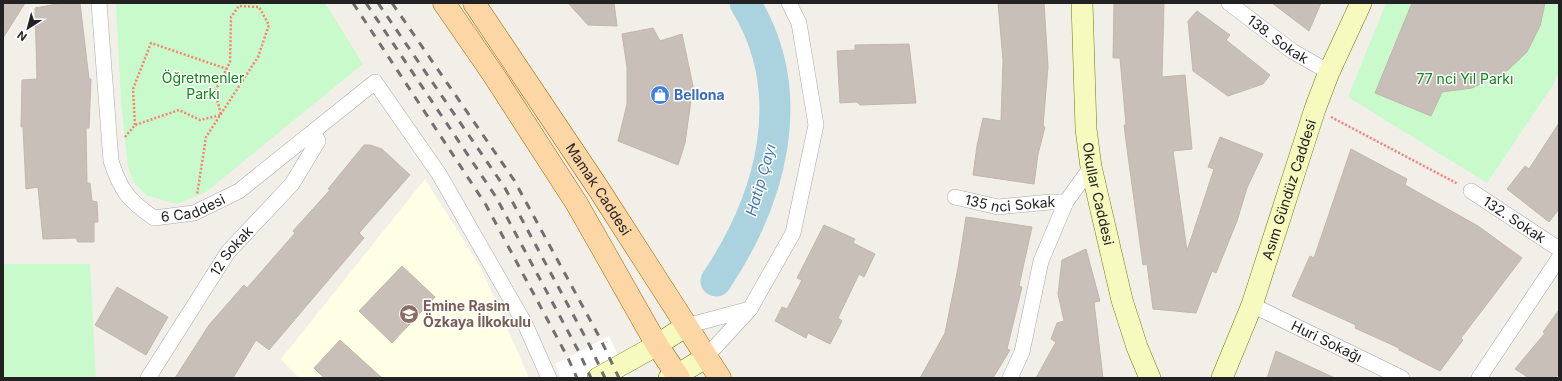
<svg xmlns="http://www.w3.org/2000/svg" width="1562" height="381" font-family="Inter,sans-serif">
<style>
.education{fill:#ffffe5}
.park{fill:#c8facc}
.pier{fill:#fff}
.lines{fill:none;stroke-linecap:round;stroke-linejoin:round}
.river{stroke:#aad3df;stroke-width:31}
.building{fill:#c7bfb8;stroke:#c4b6ab}
.street-casing{stroke:#a9a9a9;stroke-width:16}
.secondary-casing{stroke:#707d05;stroke-width:22}
.primary-casing{stroke:#a06b00;stroke-width:23}
.path{stroke:#fa8072;stroke-width:2.5;stroke-dasharray:2 2;stroke-linecap:butt}
.street{stroke:#fff;stroke-width:15}
.secondary{stroke:#f7fabf;stroke-width:21}
.primary{stroke:#fcd6a4;stroke-width:22}
.rail{stroke:#707070;stroke-width:3;stroke-dasharray:8 8;stroke-linecap:butt}
.labels{text-anchor:middle;stroke-width:3;stroke-linejoin:round;paint-order:stroke}
.street-label{font-size:14px;fill:#222;stroke:#fff}
.park-label{font-size:14px;fill:#0c8416;stroke:#fff}
.shop-label{font-size:14px;font-weight:bold;fill:#366cbe;stroke:#fff;text-anchor:start}
.education-label{font-size:14px;font-weight:bold;fill:#785e54;stroke:#fff;text-anchor:start}
.water-label{font-size:15px;font-style:italic;fill:#4a7aab;stroke:#fff}
</style>
<rect width="100%" height="100%" fill="#f2efe9"/>
<path class="education" d="M425,179L481,268L529,378H299L281,359Z"/>
<path class="park" d="M116,3H325L363,64L206,192L177,204L148,196L134,183L128,167L121,102Z
M1386,3H1559V71L1553,85L1487,183L1348,97Z
M3,264H90L96,378H3Z"/>
<path class="pier" d="M609,336L629,378H561L555,364Z"/>
<g class="lines">
<path class="river" d="M716,281C771,199 801,94 745,3"/>
</g>
<path class="building" d="M3,3H25L3,38Z
M63,3H80L89,79H91L89,128H86L87,183H90L92,201L97,202L98,222H94V242H78L76,238L43,239L38,187L26,189L23,127H21L22,80L37,79L35,8Z
M568,3H614L617,26L588,25Z
M998,3H1044L1048,67L1043,126L1045,127L1038,154L1034,184L973,175L977,146L983,118L1001,121L1003,60Z
M1114,3H1164L1162,77L1185,75L1192,149L1173,151L1187,251L1214,169L1208,167L1220,137L1263,154L1247,188L1237,221L1216,273L1212,271L1196,313L1153,309L1147,264L1143,265L1128,156L1124,125H1126L1120,58H1113Z
M1272,3H1321L1309,31Z
M1412,3H1545L1540,26L1527,52L1508,70L1472,88L1442,92L1431,116L1375,93Z
M1197,11L1230,35L1226,40L1270,75L1263,84L1228,96L1193,71L1188,21Z
M653,28L660,41L682,34L693,86L685,143L678,165L618,141L627,104V67L622,34Z
M909,44L916,103L860,105L857,102L840,103L837,51L855,50V45Z
M1559,123V209L1549,222L1507,189L1525,166L1529,169Z
M364,145H370L382,149L410,175L359,233L364,238L269,350L256,340L233,378H175L209,325L244,285L247,288L295,233L293,231L330,190L328,189Z
M1351,149L1407,179L1405,185L1478,226L1522,258L1461,338L1463,340L1440,371L1399,350V348L1355,328L1356,325L1292,296L1310,256L1314,258Z
M966,217L1032,227L1019,286L1022,287L1007,349L1010,350L993,378H920L945,333L958,268Z
M824,225L855,239L853,243L875,254L864,277L859,274L838,318L842,321L830,344L808,333L806,338L775,321L782,307L787,309L802,280L797,278Z
M1086,249L1100,301L1094,302L1103,378H1036L1056,342L1051,339L1057,323L1064,321L1058,294L1062,260Z
M402,266L435,297L392,343L359,311Z
M117,287L168,317L146,355L95,325Z
M1559,310V373L1555,378H1529L1515,369L1545,333L1543,332Z
M340,340L382,378H324L314,368Z
M1276,351L1335,378H1267Z"/>
<g class="lines">
<defs>
<g id="street">
<path id="s1" d="M99,3L111,161C121,191 128,200 154,218L194,213L239,191L375,82L439,174L525,324L549,378"/>
<path id="s2" d="M1229,3L1292,51L1329,72"/>
<path id="s3" d="M1471,191L1559,249"/>
<path id="s4" d="M955,197L998,207L1050,202H1066"/>
<path id="s5" d="M1252,305L1402,378"/>
<path d="M686,326L750,309"/>
<path d="M705,358L750,309L793,233L816,125L799,23L789,3"/>
<path id="s6" d="M148,378L228,252L292,184L318,141L313,132"/>
<path d="M1010,378L1022,352L1041,261L1066,202L1091,167"/>
<path d="M1479,378L1559,258"/>
</g>
<g id="secondary">
<path id="s7" d="M1082,3L1086,129L1091,167L1122,300L1137,347L1150,378"/>
<path d="M598,378L657,345L686,326"/>
<path d="M669,378L677,375L705,358"/>
<path id="s8" d="M1222,378L1252,305L1315,109L1329,72L1361,3"/>
</g>
<g id="primary">
<path d="M444,3L493,74L577,204L657,345L679,378"/>
<path id="s9" d="M474,3L598,188L720,378"/>
</g>
</defs>
<use href="#street" class="street-casing"/>
<use href="#secondary" class="secondary-casing"/>
<use href="#primary" class="primary-casing"/>
<path class="path" d="M1331,117L1458,184
M135,125L133,89L151,43L227,69
M125,137L135,125L179,110L200,120L221,115L215,91L230,62L231,17L239,6L259,7L269,25L258,57L206,137L197,195"/>
<use href="#street" class="street"/>
<use href="#secondary" class="secondary"/>
<use href="#primary" class="primary"/>
<path class="rail" d="M353,3L486,205L568,358L577,378
M366,3L496,197L579,352L591,378
M378,3L505,188L590,346L605,378
M392,3L514,180L601,340L619,378"/>
</g>
<defs>
<symbol id="shop-disc" viewBox="-11 -11 22 22"><circle r="9.5" fill="#3f7fe0" stroke="#fff"/><path d="M-5-2.5h2.3a2.7 3.5 0 0 1 5.4 0H5L5.5 6h-11ZM-1.5-2.5h3a1.5 2.3 0 0 0-3 0Z" fill="#fff"/></symbol>
<symbol id="school-disc" viewBox="-11 -11 22 22"><circle r="9.5" fill="#8d6e63" stroke="#fff"/><path d="M0-5L7-2L0 1L-7-2ZM-4 1L0 2.5L4 1V4Q0 6-4 4Z" fill="#fff"/></symbol>
</defs>
<g fill-rule="evenodd">
<use href="#shop-disc" x="649" y="84" width="22" height="22"/>
<use href="#school-disc" x="398" y="303" width="22" height="22"/>
</g>
<g class="labels">
<g class="street-label">
<text dy="5" stroke="none"><textPath href="#s2" startOffset="61">138. Sokak</textPath></text>
<text dy="5" stroke="none"><textPath href="#s9" startOffset="224">Mamak Caddesi</textPath></text>
<text dy="5" stroke="none"><textPath href="#s8" startOffset="200">Asım Gündüz Caddesi</textPath></text>
<text dy="5" stroke="none"><textPath href="#s7" startOffset="192">Okullar Caddesi</textPath></text>
<text dy="5" stroke="none"><textPath href="#s4" startOffset="56">135 nci Sokak</textPath></text>
<text dy="5" stroke="none"><textPath href="#s1" startOffset="272">6 Caddesi</textPath></text>
<text dy="5" stroke="none"><textPath href="#s3" startOffset="52">132. Sokak</textPath></text>
<text dy="5" stroke="none"><textPath href="#s6" startOffset="152">12 Sokak</textPath></text>
<text dy="5" stroke="none"><textPath href="#s5" startOffset="83">Huri Sokağı</textPath></text>
</g>
<g class="park-label">
<text x="203" y="83">Öğretmenler<tspan x="203" dy="16">Parkı</tspan></text>
<text x="1465" y="84">77 nci Yil Parkı</text>
</g>
<g class="shop-label">
<text x="674" y="100">Bellona</text>
</g>
<g class="education-label">
<text x="423" y="311">Emine Rasim<tspan x="423" dy="16">Özkaya İlkokulu</tspan></text>
</g>
<g class="water-label">
<text transform="translate(761 180) rotate(-74)" y="5">Hatip Çayı</text>
</g>
</g>
<rect width="1562" height="381" fill="none" stroke="#222222" stroke-width="8"/>
<g transform="translate(28 28) rotate(216)" stroke="#ffffff" stroke-width="3" paint-order="stroke">
<path d="M0-3L7 15L0 10L-7 15Z" fill="#222222"/>
<text y="-6" font-size="11" font-weight="bold" text-anchor="middle" fill="#222222">N</text>
</g>
</svg>
